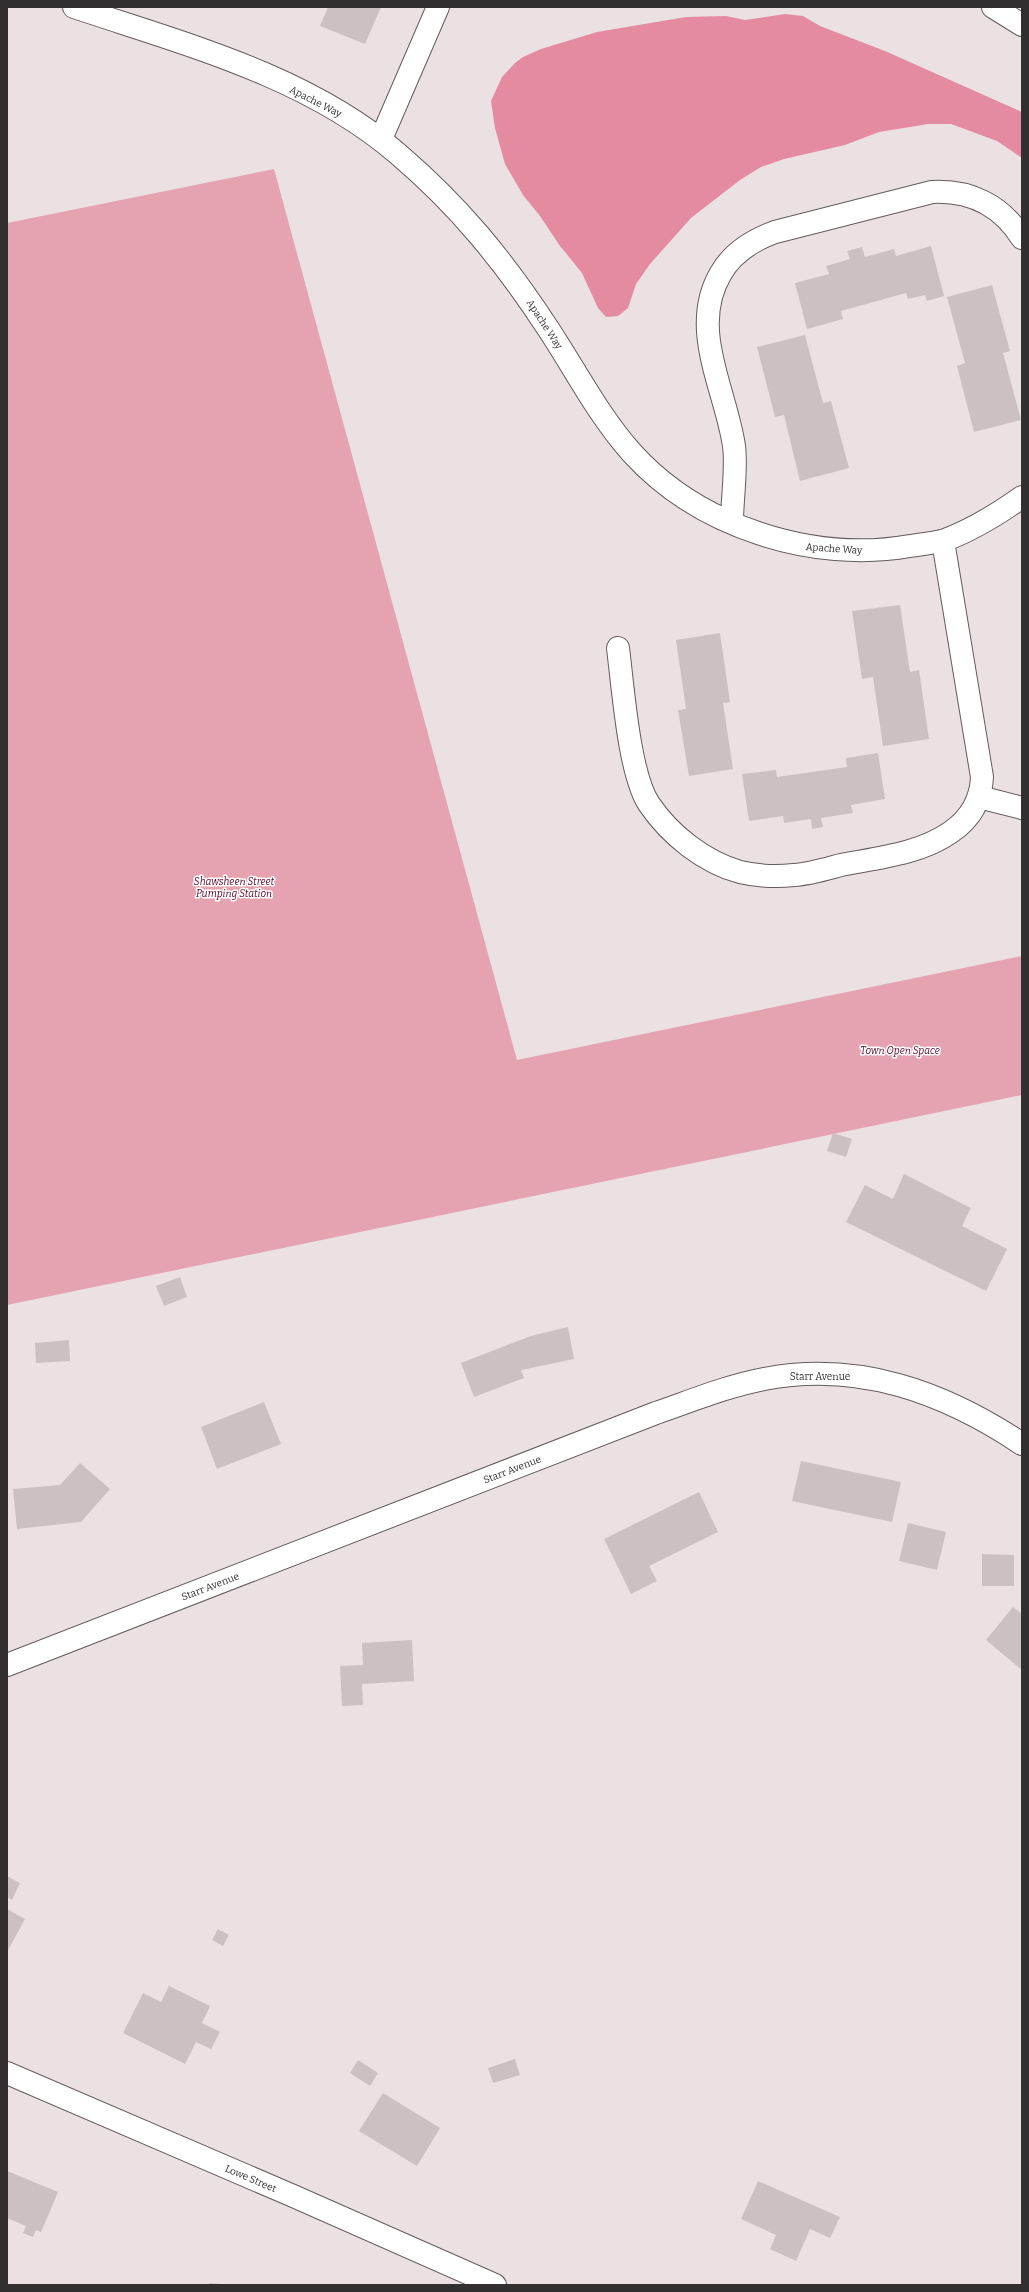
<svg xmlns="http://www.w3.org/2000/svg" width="1029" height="2292" font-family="Bitter,serif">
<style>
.green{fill:#e5a3b2}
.water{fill:#e48ba1}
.building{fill:#cbc1c3}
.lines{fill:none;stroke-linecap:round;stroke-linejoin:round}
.minor-casing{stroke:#635b5c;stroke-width:24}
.minor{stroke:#fff;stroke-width:22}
.labels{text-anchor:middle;stroke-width:3;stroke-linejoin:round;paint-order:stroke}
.street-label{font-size:10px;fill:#332f30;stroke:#fff}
.park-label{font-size:10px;font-style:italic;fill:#560526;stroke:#fff}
</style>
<rect width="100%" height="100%" fill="#ebe1e3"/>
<path class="green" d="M274,169L517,1060L1022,956V1095L7,1305V223Z"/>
<path class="water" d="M785,14L803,16L820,26L885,51L1022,112V158L997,141L962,128L951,124H928L879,132L845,145L784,159L761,167L740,180L691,218L650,264L636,284L628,308L618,316L606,317L598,308L582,273L560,246L540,216L523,195L505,164L495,128L491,101L502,77L515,63L523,57L541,49L597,32L686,17L726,16L745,20Z"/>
<path class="building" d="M328,7H381L365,44L320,26Z
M931,246L944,296L927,301L925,295L908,299L906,293L841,311L843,319L807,329L795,283L829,274L826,266L850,259L847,251L862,247L865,257L894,249L896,256Z
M992,285L1010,351L1003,353L1021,420L974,432L957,366L965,363L947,297Z
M805,335L823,403L831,401L849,468L800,481L784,415L775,417L757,347Z
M900,605L910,672L919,670L929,739L883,746L873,677L862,679L852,611Z
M720,633L730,702L723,703L733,769L689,776L678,710L686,709L676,640Z
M878,753L885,799L851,805L853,813L821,818L823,827L812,829L811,819L784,823L783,816L749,821L742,774L776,770L777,777L847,767L846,758Z
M833,1133L852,1139L846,1157L827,1151Z
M904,1174L971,1208L962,1226L1007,1249L986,1291L846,1222L865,1185L893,1199Z
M180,1277L187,1297L164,1306L156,1286Z
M568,1327L574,1359L521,1370L524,1378L474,1397L461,1363L531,1336Z
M69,1340L70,1361L36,1363L35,1343Z
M264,1402L281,1444L217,1469L201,1427Z
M801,1461L901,1482L892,1522L792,1501Z
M80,1463L110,1489L81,1522L17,1529L13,1489L60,1485Z
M699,1492L718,1532L649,1566L657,1581L631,1594L604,1539Z
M908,1523L946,1532L937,1570L899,1561Z
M982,1554L1014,1555V1586H982Z
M1013,1607L1022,1614V1670L986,1640Z
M412,1640L414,1681L362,1684L363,1705L342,1706L340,1666L363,1665L362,1643Z
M7,1876L20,1883L12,1900L7,1897Z
M7,1909L25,1919L7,1952Z
M218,1929L229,1935L223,1946L212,1940Z
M169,1986L210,2006L202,2023L220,2032L211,2049L196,2042L185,2064L123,2033L143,1993L161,2002Z
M515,2059L520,2075L493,2083L488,2068Z
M358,2060L378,2073L370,2086L350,2073Z
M383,2093L440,2128L417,2166L359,2131Z
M7,2171L58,2192L41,2232L36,2230L33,2237L23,2233L26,2226L7,2218Z
M758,2181L840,2217L830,2238L810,2229L796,2261L770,2249L776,2235L741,2219Z
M209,2283L222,2284V2285H209Z"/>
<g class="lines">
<defs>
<path id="minor" d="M74,7C184,44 308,76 398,154C459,206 503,260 547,327C575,369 598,415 632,453C699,527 813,563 910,546C922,544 934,543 945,540C972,530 998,514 1022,497
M993,7L1022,25
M381,139L438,7
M732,522C732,499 737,469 734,446C726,390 688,328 721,273C733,252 753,240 775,232L932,192C970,190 1001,205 1022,238
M618,648C623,687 629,774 649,804C670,835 704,862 740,872C757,876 776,877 794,875C810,874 826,869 841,865C877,858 920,854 951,832C970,819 981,801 982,777L943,541
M979,797L1022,808
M7,1665L656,1413C691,1401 727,1386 764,1379C859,1361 944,1392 1022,1444
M7,2073L291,2195L495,2285"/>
</defs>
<use href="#minor" class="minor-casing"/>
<use href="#minor" class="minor"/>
</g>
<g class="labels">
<g class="street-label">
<text transform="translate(316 101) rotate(27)" y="4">Apache Way</text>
<text transform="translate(545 324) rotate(57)" y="4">Apache Way</text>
<text transform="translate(834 548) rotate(4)" y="4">Apache Way</text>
<text x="820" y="1380">Starr Avenue</text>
<text transform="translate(512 1469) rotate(-21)" y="4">Starr Avenue</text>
<text transform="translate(210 1586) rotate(-21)" y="4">Starr Avenue</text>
<text transform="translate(251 2178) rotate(23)" y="4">Lowe Street</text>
</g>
<g class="park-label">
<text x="234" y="885">Shawsheen Street<tspan x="234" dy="12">Pumping Station</tspan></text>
<text x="900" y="1054">Town Open Space</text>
</g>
</g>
<rect width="1029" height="2292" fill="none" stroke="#332f30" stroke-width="16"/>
</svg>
